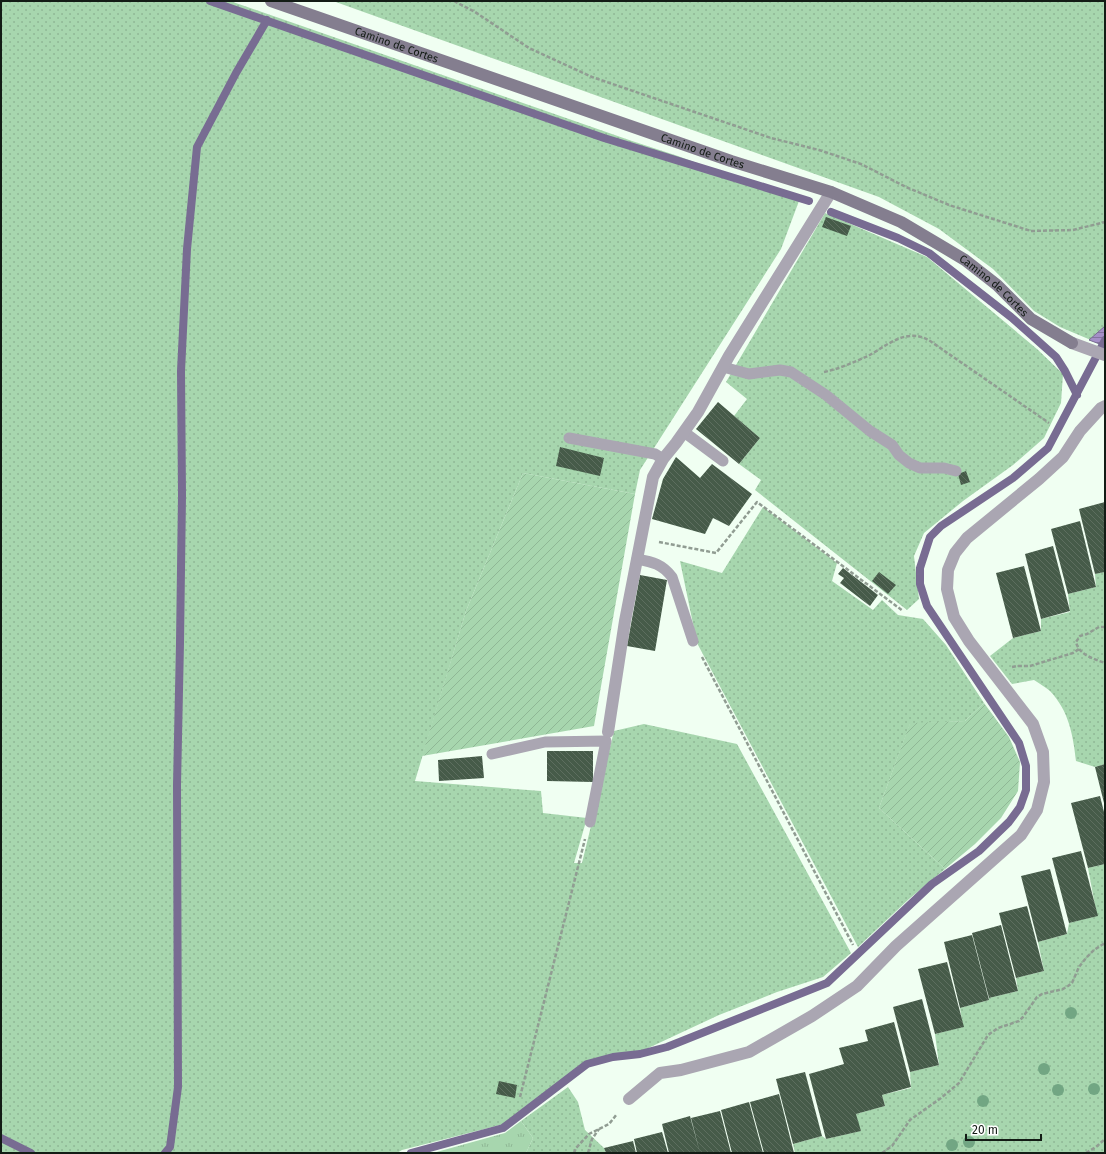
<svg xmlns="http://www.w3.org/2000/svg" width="1106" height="1154" font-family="'Fira Sans',sans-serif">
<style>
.grass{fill:url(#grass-dots)}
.park{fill:url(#park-tufts)}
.garden{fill:url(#garden-furrows)}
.water{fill:url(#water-rules);stroke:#786c92}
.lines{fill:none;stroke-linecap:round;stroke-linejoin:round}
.stream{stroke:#786c92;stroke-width:8}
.building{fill:url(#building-back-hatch)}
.path{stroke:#909c92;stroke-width:2.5;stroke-dasharray:4 2;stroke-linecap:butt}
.lane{stroke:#aaa6b2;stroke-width:11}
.street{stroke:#aaa6b2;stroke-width:12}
.secondary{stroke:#847e8f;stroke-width:12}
.tree{fill:#72a683}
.labels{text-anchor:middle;stroke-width:4;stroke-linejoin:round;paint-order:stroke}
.street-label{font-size:11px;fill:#131c15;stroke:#fff}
</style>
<defs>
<pattern id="grass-dots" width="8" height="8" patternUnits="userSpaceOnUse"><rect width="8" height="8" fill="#a7d6ae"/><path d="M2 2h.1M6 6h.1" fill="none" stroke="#8fb795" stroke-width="1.8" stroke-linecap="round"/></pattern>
<pattern id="park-tufts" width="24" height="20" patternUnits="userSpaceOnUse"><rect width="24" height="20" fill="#a7d6ae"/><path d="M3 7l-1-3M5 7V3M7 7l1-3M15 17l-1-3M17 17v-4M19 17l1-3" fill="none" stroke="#8fb795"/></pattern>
<pattern id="garden-furrows" width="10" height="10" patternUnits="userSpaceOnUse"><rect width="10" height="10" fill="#a7d6ae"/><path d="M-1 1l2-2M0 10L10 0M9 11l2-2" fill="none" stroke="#8fb795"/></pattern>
<pattern id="water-rules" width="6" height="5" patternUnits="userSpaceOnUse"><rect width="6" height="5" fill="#a48fc7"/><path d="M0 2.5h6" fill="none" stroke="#8474a0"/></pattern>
<pattern id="building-back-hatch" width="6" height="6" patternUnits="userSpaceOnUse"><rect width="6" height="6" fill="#465b49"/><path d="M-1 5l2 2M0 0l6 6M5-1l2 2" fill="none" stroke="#5d6e5f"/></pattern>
</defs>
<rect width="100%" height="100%" fill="#f0fff2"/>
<path class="grass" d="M1,1H230L632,141L678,156L799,201L781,249L640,470L635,494L523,473L466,611L415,781L541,791L543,813L587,818L574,863H582L614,731L644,724L737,744L851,953L823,977L777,992L719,1015L644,1050L587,1061L504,1124L402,1150L397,1153H1Z
M333,1H1105V346L1060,327L1034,311L993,269L939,229L879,197Z
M825,213L927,257L1037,349L1063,374L1061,403L1044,438L1013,465L963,501L924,533L914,556L919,599L907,610L755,490L761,480L739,464L760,438L734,416L747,399L726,382Z
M763,507L837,563L832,581L873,610L882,600L898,615L923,619L946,645L984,703L965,721L910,724L879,808L945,869L909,899L858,947L697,643L680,561L722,573Z
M1105,572V764L1095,767L1076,761C1073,735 1069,711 1050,691C1045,687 1039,683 1034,680L1012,684L990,656L1013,638L1041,631V619L1070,612L1068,594L1096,587L1095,574Z
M1105,864V1153H795L793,1144L822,1136L826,1139L860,1131L856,1114L885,1106L882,1095L911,1088L910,1072L939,1065L935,1034L963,1027L960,1008L989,1000V998L1018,991L1016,978L1044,971L1038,942L1067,934L1069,923L1097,916L1088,868Z
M568,1087L578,1102L585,1130L604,1148L606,1153H526L533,1138L521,1121Z"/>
<path class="park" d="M521,1121L533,1138L526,1153H433L505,1133Z"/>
<path class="garden" d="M523,473L635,494L594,726L422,756L466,611Z
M984,703L1009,737L1020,762L1018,791L1001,818L975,844L945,869L879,808L910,723L965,721Z"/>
<path class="water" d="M1105,326V346L1089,340Z"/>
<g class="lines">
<path class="stream" d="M210,1L604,138L809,201
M831,212L898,238L929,253L1011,317L1056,357L1065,371L1077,395
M1,1138L31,1153
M165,1153L170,1147L178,1087L177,785L180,643L182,496L181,371L187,249L197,147L236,73L267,20
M411,1153L503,1128L587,1064L613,1057L640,1054L667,1047L827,983L932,884L979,851L1009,822L1020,807L1026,790V766L1019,743L927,606L920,584V568L930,537L941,526L1013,478L1048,448L1105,340"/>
</g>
<path class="building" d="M826,217L851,226L847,236L822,227Z
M718,402L760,438L739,464L696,429Z
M560,447L604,458L600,476L556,466Z
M676,457L700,478L712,464L752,494L729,526L713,518L705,534L652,519L663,479Z
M966,471L970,482L961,485L958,474Z
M1105,502V572L1095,574L1079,509Z
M1080,521L1096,587L1068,594L1051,529Z
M1053,546L1070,611L1041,619L1025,554Z
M1024,566L1041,631L1013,638L996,573Z
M843,568L878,595L870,606L840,583L844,578L838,574Z
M879,572L896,585L888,594L872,581Z
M640,575L667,580L655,651L627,646Z
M547,751H593V782L547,781Z
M482,756L484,778L439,781L438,760Z
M1105,764V803H1104L1095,767Z
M1100,796L1105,816V864L1088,868L1071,803Z
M1081,851L1098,916L1069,923L1052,858Z
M1050,869L1067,934L1038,942L1021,876Z
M1027,906L1044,971L1016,978L999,913Z
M1001,925L1018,991L989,998L972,933Z
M972,935L989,1000L960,1008L944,942Z
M947,962L964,1027L935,1034L918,969Z
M922,999L939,1065L910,1072L893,1007Z
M894,1022L911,1087L882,1095L885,1106L856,1114L861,1131L826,1139L809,1074L844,1064L839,1048L868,1041L865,1030Z
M805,1072L822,1136L793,1144L776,1079Z
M499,1081L517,1085L515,1098L496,1094Z
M779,1094L794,1153H764L750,1102Z
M749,1102L763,1153H732L721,1110Z
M720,1111L731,1153H700L691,1118Z
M690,1116L700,1153H669L662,1124Z
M662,1132L668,1153H637L634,1139Z
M633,1141L636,1153H606L604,1148Z"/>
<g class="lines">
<path class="path" d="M454,1L475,12L529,48L592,77L771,138L819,150L861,164L906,187L949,205L1031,231L1073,230L1105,222
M824,372C839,369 854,362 868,356C881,349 895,337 910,336C919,335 926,338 933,343L1049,423
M659,542L716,553L757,502L903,611
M1105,627H1099L1087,634L1080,636L1076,642C1079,655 1094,659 1105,663
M702,657L853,945
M1012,667L1017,666H1030L1073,653L1079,649
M520,1097L585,839
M574,1153L576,1148L589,1134L609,1124L617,1114
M588,1153L592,1139L599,1129
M882,1153L892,1146L910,1120L941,1098L959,1083L988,1035L998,1028L1019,1021L1023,1017L1037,997L1042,994L1063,989L1068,986L1072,983L1079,967L1086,958L1094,950L1105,943
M1086,1153L1096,1147L1105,1139"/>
<path class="lane" d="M723,367L749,374L780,370L791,372L826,395L870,431L892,445L899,455L909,463L920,468H944L956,471
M684,432L723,461
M569,438L655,454L663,459
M637,559C653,562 662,564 672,577L693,641
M492,754L545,742L606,741L590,822"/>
<path class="street" d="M1072,343L1105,355
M608,732L625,621L653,477L663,459L676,443L698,412L729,356L831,192
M629,1099L660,1073L681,1070L749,1052L812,1016L857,986L896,946L1021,835L1037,810L1044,782L1043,752L1033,724L969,641L954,617L947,589L948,570L955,553L967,538L1039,479L1063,457L1080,431L1101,408L1105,406"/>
<path class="secondary" id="s1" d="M271,1L731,161L831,192L901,222L965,260L997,285L1031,319L1072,343"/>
</g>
<g class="tree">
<circle cx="1071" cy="1013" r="6"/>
<circle cx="1044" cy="1069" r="6"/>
<circle cx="1094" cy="1089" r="6"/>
<circle cx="1058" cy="1090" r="6"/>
<circle cx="983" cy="1101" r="6"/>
<circle cx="969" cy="1142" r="6"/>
<circle cx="952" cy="1145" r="6"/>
</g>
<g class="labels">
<g class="street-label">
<text dy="4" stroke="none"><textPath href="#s1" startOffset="133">Camino de Cortes</textPath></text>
<text dy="4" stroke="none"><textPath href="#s1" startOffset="457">Camino de Cortes</textPath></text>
<text dy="4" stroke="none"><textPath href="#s1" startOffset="781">Camino de Cortes</textPath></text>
</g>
</g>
<rect width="1106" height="1154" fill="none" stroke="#131c15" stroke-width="4"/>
<path d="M966 1134v6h75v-6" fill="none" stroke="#131c15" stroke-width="2"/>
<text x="972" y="1134" font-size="12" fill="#131c15" stroke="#ffffff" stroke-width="3" paint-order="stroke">20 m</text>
</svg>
